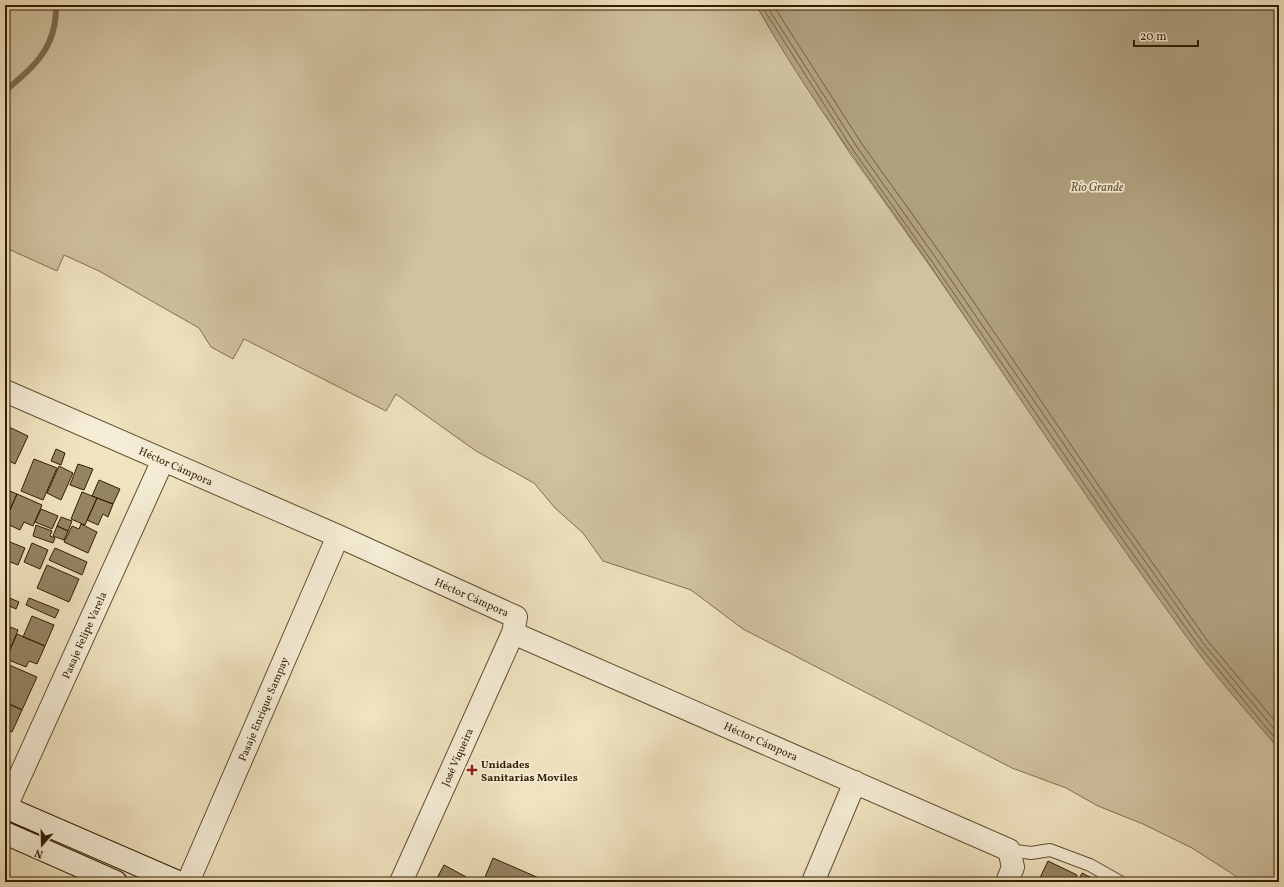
<svg xmlns="http://www.w3.org/2000/svg" width="1284" height="887" font-family="Vollkorn,serif">
<style>
.green{fill:#d0c19f;stroke:#826f50}
.water{fill:#b0a07f;stroke:#7e6c4c}
.lines{fill:none;stroke-linecap:round;stroke-linejoin:round}
.shore{stroke:#725e40;stroke-width:1}
.stream{stroke:#7e6c4c;stroke-width:6}
.building{fill:#958464;stroke:#331d00}
.lane-casing{stroke:#624e30;stroke-width:14}
.street-casing{stroke:#624e30;stroke-width:24}
.secondary-casing{stroke:#331d00;stroke-width:24}
.lane{stroke:#f5edd6;stroke-width:12}
.street{stroke:#f5edd6;stroke-width:22}
.secondary{stroke:#f5edd6;stroke-width:22}
.poi-dot{fill:#8f2418;stroke:#f5edd6;stroke-width:1.5}
.labels{text-anchor:middle;stroke-width:3.5;stroke-linejoin:round;paint-order:stroke}
.street-label{font-size:11px;fill:#331d00;stroke:#f5edd6}
.poi-label{font-size:11px;font-weight:bold;fill:#331d00;stroke:#f5edd6;text-anchor:start}
.water-label{font-size:12px;font-style:italic;fill:#5f4b2c;stroke:#f5edd6}
</style>
<rect width="100%" height="100%" fill="#f0e3c0"/>
<filter id="stains"><feTurbulence type="fractalNoise" baseFrequency=".005" numOctaves="4"/><feColorMatrix values="0 0 0 0 .2 0 0 0 0 .09 0 0 0 0 .02 0 0 0 .5 -.17"/></filter>
<radialGradient id="worn" r=".72"><stop offset=".6" stop-color="#630" stop-opacity="0"/><stop offset="1" stop-color="#630" stop-opacity=".3"/></radialGradient>
<path class="green" d="M5,5H756L770,29L849,152L930,266L1110,528L1196,649L1279,749V882H1245L1192,848L1143,824L1098,806L1066,788L1012,768L743,629L691,590L603,561L583,533L555,508L534,483L476,451L396,394L386,411L244,339L233,359L211,347L199,328L99,271L64,255L57,271L6,248L10,233L5,231Z"/>
<path class="water" d="M756,5H1279V749C1251,716 1221,683 1194,647C1104,525 1019,397 934,271C874,183 808,98 756,5Z"/>
<g class="lines">
<path class="shore" d="M761,5L853,150L933,263L1113,526L1199,646L1279,743
M766,5L857,147L938,261L1118,523L1203,643L1279,735
M773,5L862,144L943,257L1122,520L1207,640L1279,726"/>
<path class="stream" d="M5,91C35,66 57,47 56,5"/>
</g>
<path class="building" d="M5,425L9,427L5,435Z
M9,427L28,436L15,464L5,459V435Z
M56,449L65,453L61,465L51,461Z
M34,459L57,468L43,500L21,491Z
M78,464L93,469L84,490L70,485Z
M59,466L73,473L61,500L47,493Z
M99,480L120,489L113,504L92,496Z
M5,489L17,494L10,510L5,508Z
M82,492L97,498L85,525L71,519Z
M17,494L42,505L33,526L24,522L20,530L5,523V513L8,514Z
M97,498L113,504L108,517L103,514L98,525L87,520Z
M41,509L58,516L52,529L35,522Z
M61,517L72,521L68,531L57,526Z
M81,524L97,532L88,553L64,542L72,526L79,529Z
M36,525L52,531L50,536L55,538L53,543L33,536Z
M57,526L68,531L64,540L53,536Z
M5,540L25,548L18,565L5,560Z
M32,543L48,550L40,569L24,562Z
M55,548L87,562L82,575L49,560Z
M47,565L79,579L69,602L37,588Z
M5,596L19,602L16,609L5,604Z
M29,598L59,610L55,618L26,605Z
M32,616L54,625L45,646L23,637Z
M5,625L18,630L11,647L5,645Z
M17,634L45,646L37,664L29,661L26,667L6,659Z
M7,664L37,677L22,710L5,702V668Z
M5,702L22,710L12,732L5,729Z
M5,737L9,739L5,747Z
M493,858L548,882H483Z
M1048,861L1077,875L1074,882H1038Z
M444,865L470,879L469,882H435Z
M1082,873L1094,879L1093,882H1078Z"/>
<g class="lines">
<defs>
<path id="lane" d="M1009,850L1031,853L1050,850L1090,865L1120,882"/>
<path id="street" d="M5,391L338,536L516,617L513,633L401,882
M513,633L1009,850L1013,867L1007,882
M5,809L163,460
M188,882L338,536
M813,882L855,782"/>
<path id="secondary" d="M5,807L178,882
M5,833L116,882"/>
</defs>
<use href="#lane" class="lane-casing"/>
<use href="#street" class="street-casing"/>
<use href="#secondary" class="secondary-casing"/>
<use href="#lane" class="lane"/>
<use href="#street" class="street"/>
<use href="#secondary" class="secondary"/>
</g>
<path class="poi-dot" d="M470 764h4v4h4v4h-4v4h-4v-4h-4v-4h4z"/>
<g class="labels">
<g class="street-label">
<text transform="translate(176 466) rotate(24)" y="4">Héctor Cámpora</text>
<text transform="translate(472 597) rotate(24)" y="4">Héctor Cámpora</text>
<text transform="translate(84 635) rotate(-66)" y="4">Pasaje Felipe Varela</text>
<text transform="translate(263 709) rotate(-67)" y="4">Pasaje Enrique Sampay</text>
<text transform="translate(761 741) rotate(24)" y="4">Héctor Cámpora</text>
<text transform="translate(457 757) rotate(-66)" y="4">José Viqueira</text>
</g>
<g class="poi-label">
<text x="481" y="768">Unidades<tspan x="481" dy="13">Sanitarias Moviles</tspan></text>
</g>
<g class="water-label">
<text x="1097" y="191">Río Grande</text>
</g>
</g>
<rect width="1284" height="887" fill="none" stroke="#f0e3c0" stroke-width="20"/>
<rect x="6" y="6" width="1272" height="875" fill="none" stroke="#331d00" stroke-width="2"/>
<rect x="10" y="10" width="1264" height="867" fill="none" stroke="#331d00"/>
<g transform="translate(42 845) rotate(200)" stroke="#f5edd6" stroke-width="3" paint-order="stroke">
<path d="M0-3L7 15L0 10L-7 15Z" fill="#331d00"/>
<text y="-6" font-size="11" font-weight="bold" text-anchor="middle" fill="#331d00">N</text>
</g>
<path d="M1134 40v6h64v-6" fill="none" stroke="#331d00" stroke-width="2"/>
<text x="1140" y="40" font-size="12" fill="#331d00" stroke="#f5edd6" stroke-width="3" paint-order="stroke">20 m</text>
<rect width="100%" height="100%" filter="url(#stains)"/>
<rect width="100%" height="100%" fill="url(#worn)"/>
</svg>
